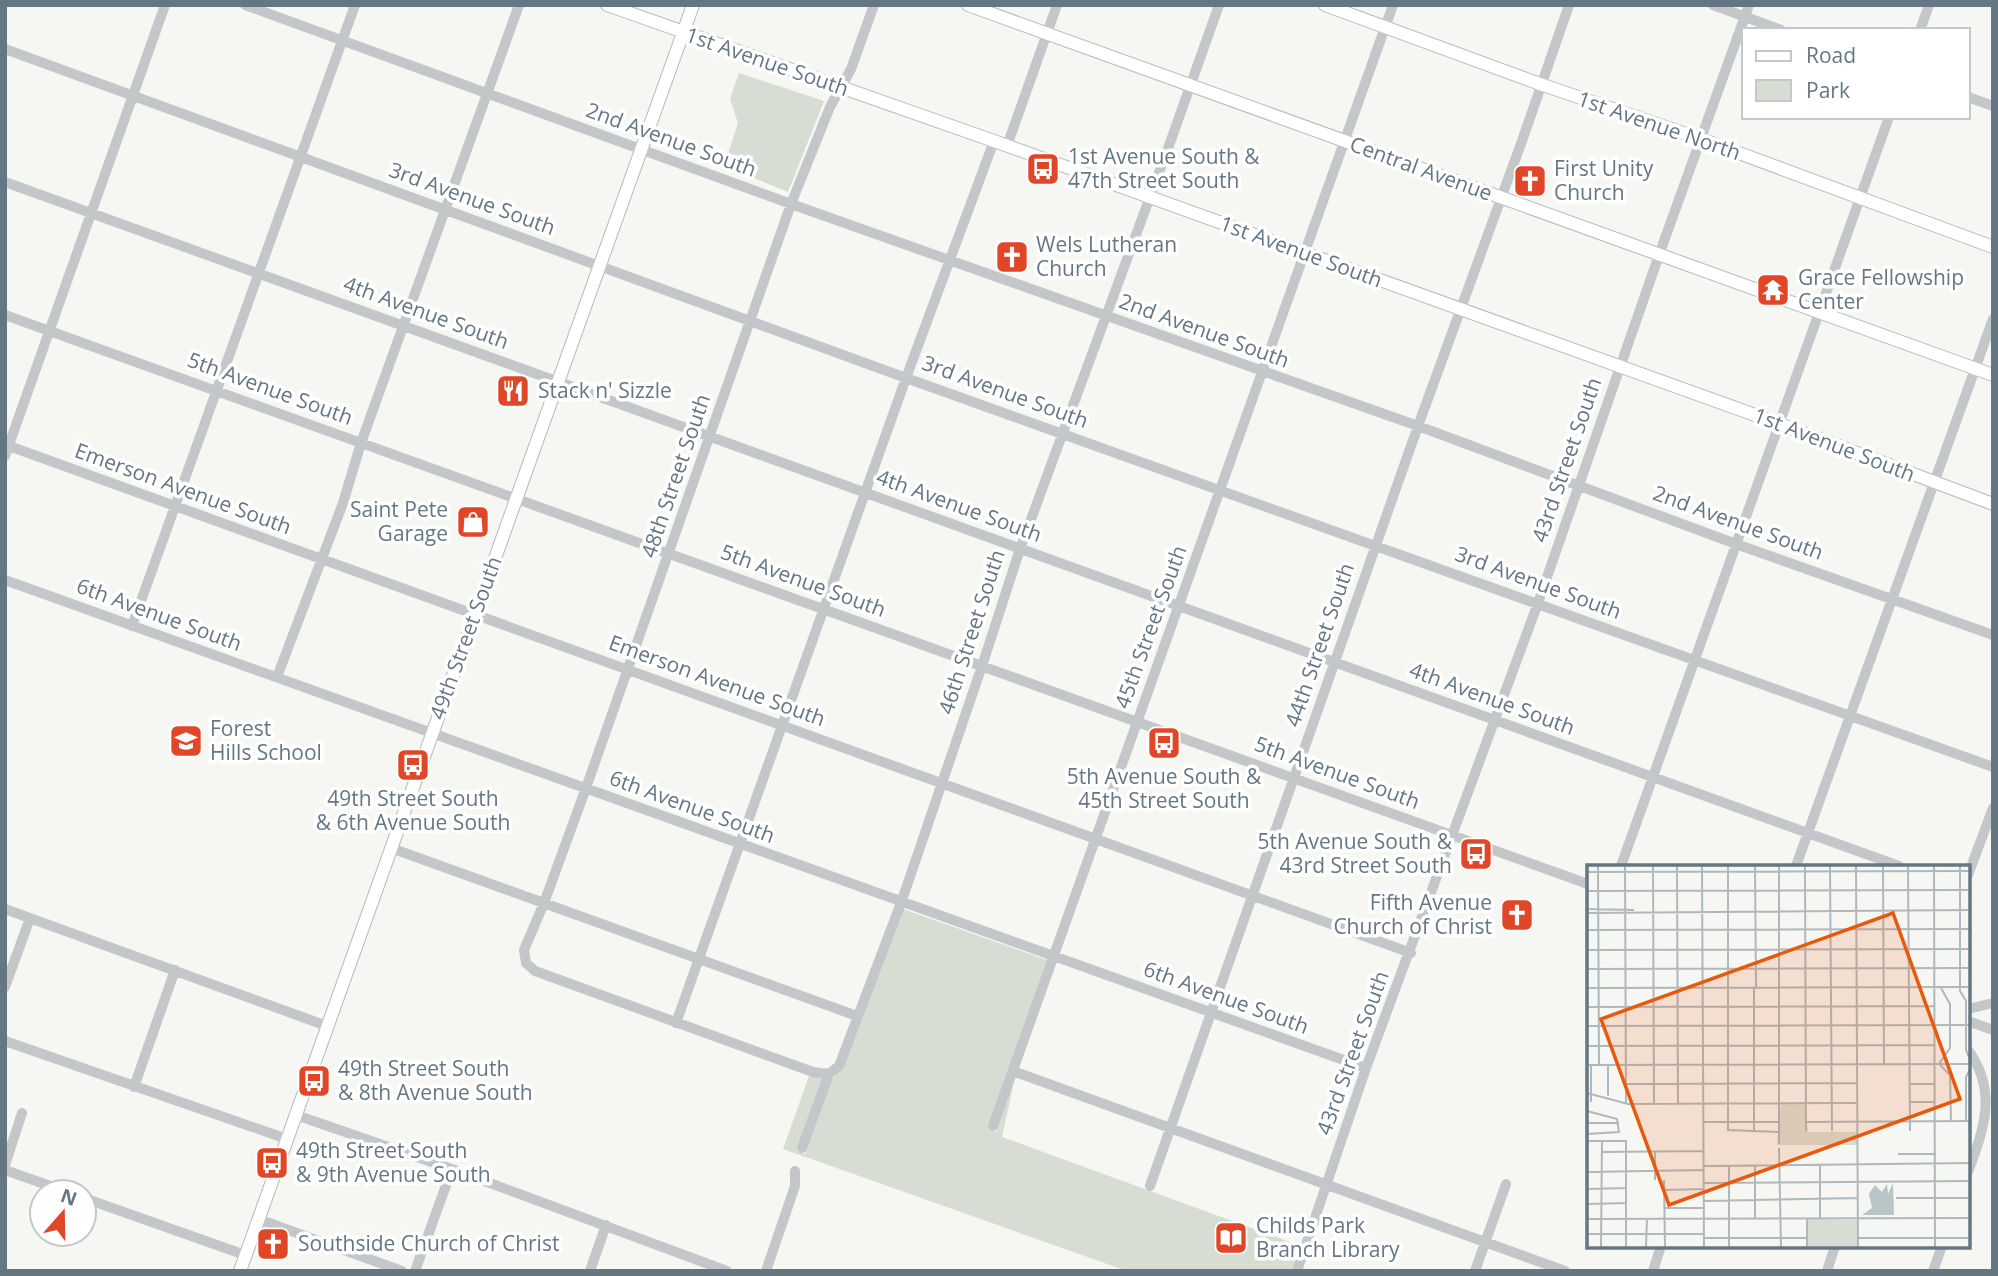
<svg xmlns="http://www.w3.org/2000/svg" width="1998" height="1276" font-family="'Open Sans',sans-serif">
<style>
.green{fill:#d7ddd3}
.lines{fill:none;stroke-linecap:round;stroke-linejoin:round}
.major-casing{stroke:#b4b9bc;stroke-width:14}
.minor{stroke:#c3c7ca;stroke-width:10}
.major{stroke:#fff;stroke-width:12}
.labels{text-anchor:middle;stroke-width:7;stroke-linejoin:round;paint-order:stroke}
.street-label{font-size:21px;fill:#657783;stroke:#fff}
.poi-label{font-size:21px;fill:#657783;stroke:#fff;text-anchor:start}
.inset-road{fill:none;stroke:#afb8bc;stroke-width:2}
.view{fill:#e8590c;fill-opacity:0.15;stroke:#e8590c;stroke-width:3.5}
.inset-edge{fill:none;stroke:#657783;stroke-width:3.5}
</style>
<rect width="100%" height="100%" fill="#f6f6f2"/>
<path class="green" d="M739,73L824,101L788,192L724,166L738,123L730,99Z
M903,909L1047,960L988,1129L996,1132L1014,1082L1002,1137L1301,1246L1292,1271H1127L783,1149L809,1076L823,1078L797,1151L805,1154L832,1079L835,1077Z"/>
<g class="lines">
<defs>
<path id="major" d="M607,5L994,141L1780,424L1993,504
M968,5L1993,375
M1325,5L1540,84L1701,139L1993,247
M240,1271L693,5"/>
</defs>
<use href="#major" class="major-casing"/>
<path class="minor" d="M245,5L791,204L1418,426L1736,544L1993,635
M1713,5L1781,30
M1920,30L1929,5
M5,49L906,378L1993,767
M1968,97L1993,106
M1007,146L1057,5
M5,182L1899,866
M5,315L1588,884
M9,446L1411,953
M5,456L165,5
M5,580L1366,1068
M132,626L355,5
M277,677L343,503L361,443L519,5
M391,848L857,1016
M1621,866L1889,117
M1796,866L1993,319
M1968,875L1993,808
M5,909L327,1026
M5,987L30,918
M1968,1009L1993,1003
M1968,1021L1993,1030
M676,1023L906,378L994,141
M5,1041L287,1139
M1968,1050C1998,1091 1984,1129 1968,1172
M1013,1071L1565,1271
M829,1074L813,1072L535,971L526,963L524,950L544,903L586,788L791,204L830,107L851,69L874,5
M134,1087L175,970
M296,1115L452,1169L727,1271
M993,1126L1393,5
M802,1148L829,1074L839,1066L901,903L982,666L1020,549L1171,140L1219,5
M5,1165L22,1113
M5,1170L67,1192
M1150,1186L1418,426L1522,141L1569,5
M84,1198L245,1255
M258,1219L402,1271
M415,1271L452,1169
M590,1271L606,1225
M766,1271L795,1186V1171
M1297,1271L1366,1068L1538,603L1659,255L1749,5
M1475,1271L1506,1184
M1653,1271L1661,1246
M1827,1271L1835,1246
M1933,1271L1942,1246"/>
<use href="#major" class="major"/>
</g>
<defs>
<symbol id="bus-square" viewBox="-11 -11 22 22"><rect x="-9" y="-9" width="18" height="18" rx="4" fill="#e04728" stroke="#fff"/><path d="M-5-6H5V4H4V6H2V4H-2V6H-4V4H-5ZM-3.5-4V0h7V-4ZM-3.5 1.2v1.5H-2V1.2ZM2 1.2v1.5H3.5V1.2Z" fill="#fff"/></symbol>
<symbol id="church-square" viewBox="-11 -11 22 22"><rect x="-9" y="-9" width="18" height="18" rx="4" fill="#e04728" stroke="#fff"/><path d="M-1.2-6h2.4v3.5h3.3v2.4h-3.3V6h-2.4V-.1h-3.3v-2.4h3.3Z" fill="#fff"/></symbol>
<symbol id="temple-square" viewBox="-11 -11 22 22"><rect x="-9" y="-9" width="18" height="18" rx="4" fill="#e04728" stroke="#fff"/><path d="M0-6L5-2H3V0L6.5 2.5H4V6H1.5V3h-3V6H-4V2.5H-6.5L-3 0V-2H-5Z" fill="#fff"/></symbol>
<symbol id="restaurant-square" viewBox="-11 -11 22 22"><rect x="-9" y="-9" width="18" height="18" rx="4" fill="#e04728" stroke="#fff"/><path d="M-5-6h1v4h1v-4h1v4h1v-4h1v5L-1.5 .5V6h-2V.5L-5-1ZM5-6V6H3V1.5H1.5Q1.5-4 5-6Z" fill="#fff"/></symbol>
<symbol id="shop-square" viewBox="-11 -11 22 22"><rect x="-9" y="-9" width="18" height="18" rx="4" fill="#e04728" stroke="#fff"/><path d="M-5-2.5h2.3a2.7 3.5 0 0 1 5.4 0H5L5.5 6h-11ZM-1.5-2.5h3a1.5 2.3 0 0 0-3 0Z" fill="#fff"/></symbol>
<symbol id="school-square" viewBox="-11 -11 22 22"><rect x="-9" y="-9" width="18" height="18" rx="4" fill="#e04728" stroke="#fff"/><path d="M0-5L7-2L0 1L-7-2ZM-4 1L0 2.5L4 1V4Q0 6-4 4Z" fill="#fff"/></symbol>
<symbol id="library-square" viewBox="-11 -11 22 22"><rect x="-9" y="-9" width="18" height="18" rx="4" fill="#e04728" stroke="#fff"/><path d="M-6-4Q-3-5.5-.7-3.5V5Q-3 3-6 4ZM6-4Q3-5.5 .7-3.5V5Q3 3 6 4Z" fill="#fff"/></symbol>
</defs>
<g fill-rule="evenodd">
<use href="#bus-square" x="1024" y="150" width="38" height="38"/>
<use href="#church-square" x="1511" y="162" width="38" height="38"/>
<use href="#church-square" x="993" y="238" width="38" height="38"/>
<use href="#temple-square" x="1754" y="271" width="38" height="38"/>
<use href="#restaurant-square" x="494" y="372" width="38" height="38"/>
<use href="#shop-square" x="454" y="503" width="38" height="38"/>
<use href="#school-square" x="167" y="722" width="38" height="38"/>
<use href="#bus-square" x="1145" y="724" width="38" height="38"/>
<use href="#bus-square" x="394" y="746" width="38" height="38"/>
<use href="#bus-square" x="1457" y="835" width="38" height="38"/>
<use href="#church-square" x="1498" y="896" width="38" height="38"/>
<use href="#bus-square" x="295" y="1062" width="38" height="38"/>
<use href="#bus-square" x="253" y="1144" width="38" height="38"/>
<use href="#library-square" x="1212" y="1219" width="38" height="38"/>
<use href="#church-square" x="254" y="1225" width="38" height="38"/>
</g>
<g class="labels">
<g class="street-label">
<text transform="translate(767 62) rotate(19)" y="7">1st Avenue South</text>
<text transform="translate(1659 126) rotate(19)" y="7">1st Avenue North</text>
<text transform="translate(671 140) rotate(20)" y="7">2nd Avenue South</text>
<text transform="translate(1421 169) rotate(20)" y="7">Central Avenue</text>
<text transform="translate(472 199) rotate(20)" y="7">3rd Avenue South</text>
<text transform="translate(1301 252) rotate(20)" y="7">1st Avenue South</text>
<text transform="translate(426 313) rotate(20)" y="7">4th Avenue South</text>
<text transform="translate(1204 331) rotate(20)" y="7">2nd Avenue South</text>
<text transform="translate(270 389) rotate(20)" y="7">5th Avenue South</text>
<text transform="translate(1005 392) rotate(20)" y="7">3rd Avenue South</text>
<text transform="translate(1834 445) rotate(21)" y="7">1st Avenue South</text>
<text transform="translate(1567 460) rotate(-71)" y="7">43rd Street South</text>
<text transform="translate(676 476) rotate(-71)" y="7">48th Street South</text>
<text transform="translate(183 489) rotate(20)" y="7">Emerson Avenue South</text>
<text transform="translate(959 506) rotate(20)" y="7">4th Avenue South</text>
<text transform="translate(1738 523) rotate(20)" y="7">2nd Avenue South</text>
<text transform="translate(803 581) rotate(20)" y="7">5th Avenue South</text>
<text transform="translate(1538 583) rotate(20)" y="7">3rd Avenue South</text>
<text transform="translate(159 615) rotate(20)" y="7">6th Avenue South</text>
<text transform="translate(1151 627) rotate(-70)" y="7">45th Street South</text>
<text transform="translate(972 632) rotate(-72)" y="7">46th Street South</text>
<text transform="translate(466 638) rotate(-70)" y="7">49th Street South</text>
<text transform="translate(1320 645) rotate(-71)" y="7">44th Street South</text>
<text transform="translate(717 681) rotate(20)" y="7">Emerson Avenue South</text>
<text transform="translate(1492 699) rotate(20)" y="7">4th Avenue South</text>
<text transform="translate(1337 773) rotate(20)" y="7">5th Avenue South</text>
<text transform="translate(692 807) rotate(20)" y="7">6th Avenue South</text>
<text transform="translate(1226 998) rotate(20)" y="7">6th Avenue South</text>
<text transform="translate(1353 1053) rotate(-70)" y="7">43rd Street South</text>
</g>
<g class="poi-label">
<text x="1068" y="164">1st Avenue South &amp;<tspan x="1068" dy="24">47th Street South</tspan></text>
<text x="1554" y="176">First Unity<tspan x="1554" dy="24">Church</tspan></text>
<text x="1036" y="252">Wels Lutheran<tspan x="1036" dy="24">Church</tspan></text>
<text x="1798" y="285">Grace Fellowship<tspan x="1798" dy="24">Center</tspan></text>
<text x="538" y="398">Stack n' Sizzle</text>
<text x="448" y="517" text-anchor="end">Saint Pete<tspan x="448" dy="24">Garage</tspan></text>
<text x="210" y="736">Forest<tspan x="210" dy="24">Hills School</tspan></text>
<text x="1164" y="784" text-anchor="middle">5th Avenue South &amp;<tspan x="1164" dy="24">45th Street South</tspan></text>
<text x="413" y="806" text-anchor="middle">49th Street South<tspan x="413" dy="24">&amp; 6th Avenue South</tspan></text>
<text x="1452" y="849" text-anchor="end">5th Avenue South &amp;<tspan x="1452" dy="24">43rd Street South</tspan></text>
<text x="1492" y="910" text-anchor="end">Fifth Avenue<tspan x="1492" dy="24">Church of Christ</tspan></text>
<text x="338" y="1076">49th Street South<tspan x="338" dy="24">&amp; 8th Avenue South</tspan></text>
<text x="296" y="1158">49th Street South<tspan x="296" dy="24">&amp; 9th Avenue South</tspan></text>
<text x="1256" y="1233">Childs Park<tspan x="1256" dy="24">Branch Library</tspan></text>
<text x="298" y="1251">Southside Church of Christ</text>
</g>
</g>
<g transform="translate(1587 865)">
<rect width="383" height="383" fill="#f6f6f2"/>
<path d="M194,239H218L221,267H270L271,280H190ZM221,354L270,355V382H220Z" fill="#d7ddd3"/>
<path d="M306,318L307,350H275L285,343L282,329L288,320L295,327L300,319L301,329Z" fill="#b7c5c7"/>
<path class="inset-road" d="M11,1L12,200M38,1L39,238M66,1L67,239M90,1L91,238M115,1L117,382M141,1V265L192,267M168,1L169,122M192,1V279M218,1L219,266M243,1L245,266M269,1L271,382M296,1L297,199M321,1L323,266M347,1L348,382M373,1V126L379,136V185L384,197M0,7L384,6M0,26L384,25M0,44L47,45M0,48L384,45M0,65L384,64M0,85L384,84M0,104L384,103M167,122V267M0,123L384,122M354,123L363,139V183L352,199L363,210L364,256M0,142L348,141M0,161L384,160M0,181L348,180M0,200L384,199M21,200V231M39,219L271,218M323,219H348M0,228L41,239L269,238M4,237V200M323,237H348M0,246L30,254L32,267L0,269M379,256V212L384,202M116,257H193M219,257L384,256M0,258H32M0,276H39V382M192,283L194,382M68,286V315M15,287L117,286M311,289H349M117,301L384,298M168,301V353M0,307L117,305M77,315L78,382M117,318L384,316M0,324L40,323M77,325L117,324M309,333H384M117,336L271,333M0,339L40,338M77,343H117M233,353V299M0,354L384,353M0,369H117M117,373H220M271,373H384M14,382L15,276M59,382L60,354M142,382V301M220,382V353"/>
<path class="view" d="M306,48L373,234L82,340L14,154Z"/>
<rect width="383" height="383" class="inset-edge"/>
</g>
<rect width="1998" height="1276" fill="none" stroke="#657783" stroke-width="14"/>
<rect x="1742" y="28" width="228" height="91" fill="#ffffff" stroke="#c1c9cd" stroke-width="2"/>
<rect x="1756" y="51" width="35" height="10" fill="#ffffff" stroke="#c1c9cd" stroke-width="2"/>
<text x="1806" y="63" font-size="21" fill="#657783">Road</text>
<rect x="1756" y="80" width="35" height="21" fill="#d7ddd3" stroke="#c1c9cd" stroke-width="2"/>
<text x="1806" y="98" font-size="21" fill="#657783">Park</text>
<g transform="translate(63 1213) rotate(20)"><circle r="33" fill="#ffffff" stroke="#c1c9cd" stroke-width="2"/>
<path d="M0-5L12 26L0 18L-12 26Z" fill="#e04728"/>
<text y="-10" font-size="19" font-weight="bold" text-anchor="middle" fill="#657783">N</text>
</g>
</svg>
